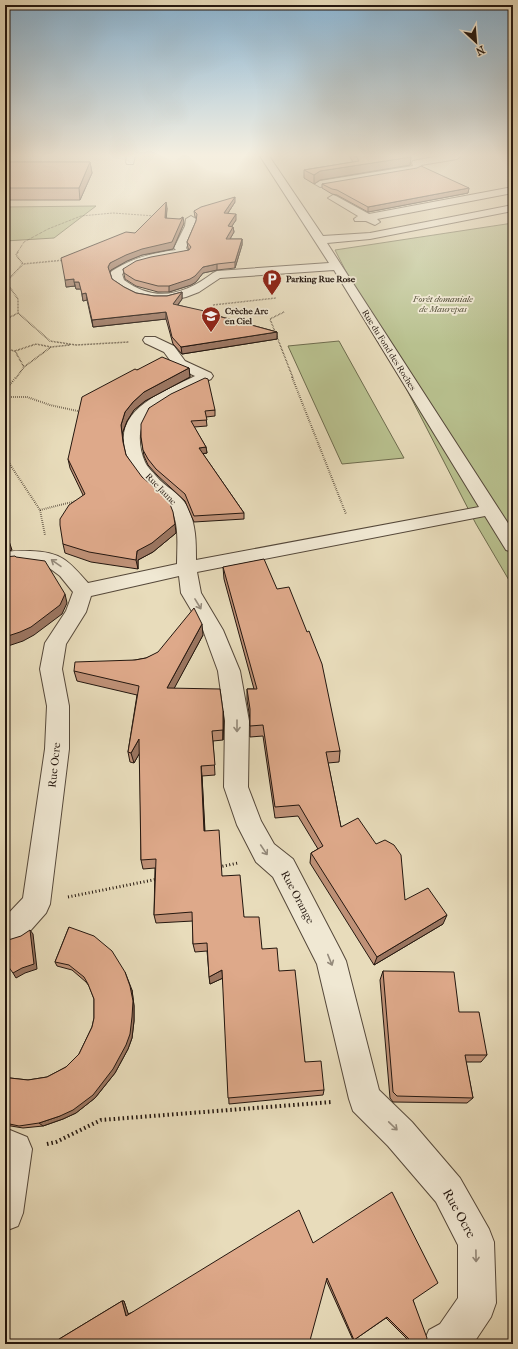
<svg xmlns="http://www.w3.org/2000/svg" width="518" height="1349" font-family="'IM FELL French Canon',serif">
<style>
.green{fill:#b8c08e;stroke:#6e6c4e}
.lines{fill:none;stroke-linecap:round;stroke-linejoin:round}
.minor-casing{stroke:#55483a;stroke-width:2}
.path-far4{stroke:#24170f;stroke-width:1;stroke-dasharray:0.5 1;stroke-linecap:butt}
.path-far3{stroke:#24170f;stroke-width:1.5;stroke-dasharray:0.5 1;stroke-linecap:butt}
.path-far2{stroke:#24170f;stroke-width:2;stroke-dasharray:0.5 1.5;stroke-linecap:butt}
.path-far1{stroke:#24170f;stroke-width:3;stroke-dasharray:1 2.5;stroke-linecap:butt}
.path{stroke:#24170f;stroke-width:4;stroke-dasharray:1.5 3;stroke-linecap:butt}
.minor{fill:#f0e8d3;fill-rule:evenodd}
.wall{fill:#bf9177;stroke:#24170f}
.shaded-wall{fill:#9b7661;stroke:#24170f}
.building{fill:#dea98a;stroke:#24170f}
.oneway{stroke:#948a7b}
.labels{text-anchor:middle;stroke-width:3.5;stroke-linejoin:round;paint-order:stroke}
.far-poi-label{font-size:9px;font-weight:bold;fill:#24170f;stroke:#f0e8d3;text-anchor:start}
.far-park-label{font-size:9px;font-style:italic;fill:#504a35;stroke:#f0e8d3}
.far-street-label{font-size:9px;fill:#24170f;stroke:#f0e8d3}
.street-label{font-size:11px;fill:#24170f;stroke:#f0e8d3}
.near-street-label{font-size:13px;fill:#24170f;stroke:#f0e8d3}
</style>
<rect width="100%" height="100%" fill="#e8dcbb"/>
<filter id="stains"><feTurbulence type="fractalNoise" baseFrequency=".005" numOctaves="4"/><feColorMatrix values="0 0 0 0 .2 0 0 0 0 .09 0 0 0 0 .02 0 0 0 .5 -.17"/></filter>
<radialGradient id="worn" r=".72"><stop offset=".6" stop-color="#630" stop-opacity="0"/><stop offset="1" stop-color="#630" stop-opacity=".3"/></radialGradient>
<path class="green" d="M96,206L54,238L5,241V207Z
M513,223V587L476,524L335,250Z
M339,341L404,458L342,464L288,346Z"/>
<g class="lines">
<defs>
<path id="minor" d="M127,156H135L133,164H127L126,162Z
M260,156H269L323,236L370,233L513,205V211L370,239L327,243L513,531V552L506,550L485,516L197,572L201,593L223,630L240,671L249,721L248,787L261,821L274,844L293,859L341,951L346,961L379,1090L412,1122L460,1178L489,1229L494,1242L496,1303L491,1317L473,1344H423L429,1330L440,1324L458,1298V1245L436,1202L388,1146L353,1111L349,1099L317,964L273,877L256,862L237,825L224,787L225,721L218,671L203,630L181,593L179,576L91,596L86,612L66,644L62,669L69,706V749L50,904L46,913L23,939L5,946V917L23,898L45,749L47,706L40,669L45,643L66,611L73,592L60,576L44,564L12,563L5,565V553C13,550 21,551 30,551C61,552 68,560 88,583L177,564C177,545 180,524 170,507C164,499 155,493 147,487C141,481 135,472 130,465C127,460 126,454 125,448C115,408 167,390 195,376L175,367L164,352L145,343L143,340L145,337H155L174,346L185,361L211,373L213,376L211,379C193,388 164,399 149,413C137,426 138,447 145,462C147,467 153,472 156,476C165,487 180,493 187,506C196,524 196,541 196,560L479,507L334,270L220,278L199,292L186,297L168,301H155L137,298L125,293L114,285L110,273L112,271C132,258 153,253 176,250L174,248L185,226L186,219L191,216L196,219L195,226L186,248L190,253L188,255L151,261L136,266L122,274L124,280C155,303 184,295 213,273L217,271L329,263Z
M439,156H461L457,159L421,165L422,167L416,171L320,187L315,184L320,181L413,166L412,163L413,161Z
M513,187V193L377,219L380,222L375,225L366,221H355L354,219L358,216L328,198L333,195L336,196L369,214Z
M5,1128L27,1137L32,1149L23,1213L18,1226L5,1231Z"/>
</defs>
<use href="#minor" class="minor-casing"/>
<path class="path-far4" d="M17,253L24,242L48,229L81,216L113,213L155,216"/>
<path class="path-far3" d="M18,252L16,255L23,264
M65,260L23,264L6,282L18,299V313L50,341L76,345L129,342
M213,305L276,298
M284,312L270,319L293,378
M5,320L18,313
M5,349L15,351L36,344L51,347
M15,351L24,367
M16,378L24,367L51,347L70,345"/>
<path class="path-far2" d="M292,377L346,514
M5,391L16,377
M5,397H27L50,405L82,412
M5,457L40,510L45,535
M40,510L76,501"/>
<path class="path-far1" d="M219,867L238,863
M68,897L158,879"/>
<path class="path" d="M47,1144L56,1142L101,1120L332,1102"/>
<use href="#minor" class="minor"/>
</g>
<path class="wall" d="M349,156H410L411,157L410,165L320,180L314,184L304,178V170L353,162Z
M5,162H90L92,173L80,200H5Z
M322,184L469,188L468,193L368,212L337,195L332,194L322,188Z
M235,202L228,213L236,220L231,227H233L234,232L230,239H242V245L235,268L217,270L203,273L196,282L191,285L169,292H158L136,286L125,279L123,269L189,250L188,248L187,242L196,221L197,218L195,217L194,211Z
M167,208L166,218L184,223L173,249L142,255L127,261L111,270L110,272L112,279L124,287L136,293L154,296H167L182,292V299L178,305L277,332V339L182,354L173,344L166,319L93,327L87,300L83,301L81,289H76L75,286L66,287Z
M189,368L190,377L145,401L134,410L127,421L122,434L123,445L126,455L176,533L153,552L138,560V569L91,562L65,553L63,544L83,495L70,468L68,459L137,370Z
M149,408L215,410V416L206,417L207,426L194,427L206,447L207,453L203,454L244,513V519L194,522L185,501L157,475L148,465L144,456L141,437Z
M223,567L340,751L339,762L328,763L341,827L405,900L443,924L374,965L310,863L311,853L318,849L298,816L275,818L263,736L250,737V719L247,700V689H254L224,579Z
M203,635L174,688L223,711V740L213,741L215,775L202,776L205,831L222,876L244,917L262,949L279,971L305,1062L324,1090L323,1095L229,1104L223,978L210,984L207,951L195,952L193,944V921L156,923L154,915L155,868L143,869L141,860L140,752L134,763L130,762L128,752L137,695L77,681L74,671L135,660L146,658Z
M69,927L132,990L134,1006V1021L132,1038L128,1049L115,1073L95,1098L76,1113L63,1119L43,1126L23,1128L5,1125V1075L10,1078L28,1080L47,1077L66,1067L79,1054L92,1027L94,1018V999L89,986L86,982L72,970L57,966L55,962Z
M383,971L459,1012L487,1055L481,1062H466L473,1098L467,1103L393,1102L390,1098L380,980Z
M313,1243L413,1300L425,1344H412L386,1318L354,1340H353L326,1280L51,1344L122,1301H124L128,1314Z"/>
<path class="shaded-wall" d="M411,157L410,165L320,180L314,184V175L320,171Z
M90,162L92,173L80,200L79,188Z
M469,188L468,193L368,212V207Z
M235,197V202L224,219V213Z
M166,202L167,208L166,224L165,218Z
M236,214V220L228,232V226Z
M183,217L184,223L173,249L142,255L127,261L111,270L109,273L108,267L110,263Z
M233,227L234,232L227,244L226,239Z
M242,239V245L235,268V262Z
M217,264V270L203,273L196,282L191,285L169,292V286L203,267Z
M74,279L75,286L66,287L65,280Z
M74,282H79L81,289H76Z
M182,292V299L173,311V304Z
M86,293L87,300L83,301L82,294Z
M166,312V319L93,327L92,320Z
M277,332V339L182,354L181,347Z
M189,368L190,377L145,401L134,410L127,421L122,434L124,451L121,425L125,412L133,402L144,392Z
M206,447L207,453L200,454L199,448Z
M175,524L176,533L153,552L138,560V569L136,560L137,551Z
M9,541L12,550L5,552V542Z
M65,594L67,603L62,614L34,635L23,641L5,647V637Z
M202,624L203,635L169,698L167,688Z
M223,711L224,721L223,740Z
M139,739L142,749L134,763L131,753Z
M201,766L202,776L205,841L204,831Z
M447,915L443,924L374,965L377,957Z
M30,930L33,934L37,969L25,973L16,978L13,973Z
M222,970L223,978L210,984L209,977Z
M125,972L132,990L134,1006V1021L132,1038L128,1049L115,1073L95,1098L76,1113L63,1119L43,1126L39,1123L60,1116Z
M122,1301H124L129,1316H126Z"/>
<path class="building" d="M356,156H410L411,157L320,171L314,175L304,170L359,161Z
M5,162H90L79,188H5Z
M421,166L469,188L368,207L337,190L332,189L322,184L417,168Z
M235,197L224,213L236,214L228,226L233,227L226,239H242L235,262L217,264L203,267L195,276L190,279L169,286H158L135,280L124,273L123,269L136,261L151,257L189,250L191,247L187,242L196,221L197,214L194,211L201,207Z
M166,202L165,218L180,219L183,217L172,242L142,249L126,255L110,263L108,267L112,279L124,287L136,293L154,296H167L182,292L173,304L209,312L214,315L277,332L181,347L172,337L166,312L92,320L86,293L82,294L79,282H74V279L65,280L61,258L126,232L135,233Z
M162,357L189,368L144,392L133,402L125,412L121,425L123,442L126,455L142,477L168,499L173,512L175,524L152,543L137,551L136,560L89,552L63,544L60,525V519L69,505L85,494L68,459L82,397L135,369L137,370Z
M205,378L208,379L215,410L205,411L207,420L191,421L206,447L199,448L244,513L194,516L185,494L156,469L148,459L143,450L141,437V424L149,408L171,394Z
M5,530L9,541L5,542Z
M15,556L16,557L45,561L65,594L60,605L31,627L20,632L5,637V557Z
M264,559L277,589L289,587L307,632L309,631L322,664L340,751L326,752L341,827L358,818L376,844L385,840L394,845L401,855L405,900L428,888L447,915L377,957L311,853L323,846L299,805L275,807L263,725L250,726V709L247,689H257L223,567Z
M194,608L202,624L167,688L220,689L223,711V730L212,731L215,765L201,766L204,831L219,830L222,876L240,875L244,917H259L262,949L277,948L279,971L295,970L305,1062L321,1061L324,1090L228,1098L222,970L209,977L207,943L193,944L192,912L154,915L156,859L141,860L139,739L131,753L128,752L139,686L74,671L75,662L135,660L146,658L158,652Z
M69,927L94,936L112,951L125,972L130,986L133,1001L132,1017L130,1034L126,1045L113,1069L93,1095L73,1110L60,1116L39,1123L19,1126L5,1123V1075L10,1078L28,1080L47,1077L66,1067L79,1054L92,1027L94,1018V999L88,984L84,977L69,965L55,962Z
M30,930L34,964L22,968L13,973L5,962V941L21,936Z
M383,971L454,972L459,1012H479L487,1055H465L473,1098L397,1096L393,1092Z
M392,1192L438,1283L413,1300L427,1338L425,1344H414L387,1317L354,1340L327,1278L309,1344H51L122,1301L126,1316L299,1210L313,1243Z"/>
<defs><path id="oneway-shaft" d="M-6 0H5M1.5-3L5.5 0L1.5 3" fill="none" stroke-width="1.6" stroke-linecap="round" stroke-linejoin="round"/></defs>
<g class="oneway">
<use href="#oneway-shaft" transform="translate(56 563) rotate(-145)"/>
<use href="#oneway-shaft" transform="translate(198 604) rotate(59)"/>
<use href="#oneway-shaft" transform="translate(237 726) rotate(90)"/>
<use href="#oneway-shaft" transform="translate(264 850) rotate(56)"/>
<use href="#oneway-shaft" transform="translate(330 960) rotate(68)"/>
<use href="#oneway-shaft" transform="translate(393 1126) rotate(44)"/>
<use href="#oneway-shaft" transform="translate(476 1256) rotate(89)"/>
</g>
<linearGradient id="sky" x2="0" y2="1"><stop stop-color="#8ab6d6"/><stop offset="0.45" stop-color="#f5efe0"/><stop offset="1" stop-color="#f5efe0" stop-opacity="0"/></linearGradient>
<rect width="518" height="345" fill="url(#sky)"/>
<defs>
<symbol id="parking-pin" viewBox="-11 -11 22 30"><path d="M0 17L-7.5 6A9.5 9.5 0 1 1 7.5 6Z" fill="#8f2418" stroke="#f0e8d3"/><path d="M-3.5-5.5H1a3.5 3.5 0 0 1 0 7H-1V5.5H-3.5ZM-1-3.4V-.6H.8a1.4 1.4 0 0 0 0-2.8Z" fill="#fff"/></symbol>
<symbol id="school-pin" viewBox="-11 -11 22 30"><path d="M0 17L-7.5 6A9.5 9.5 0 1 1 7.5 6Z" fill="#8f2418" stroke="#f0e8d3"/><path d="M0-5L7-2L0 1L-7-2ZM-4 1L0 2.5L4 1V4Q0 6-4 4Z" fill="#fff"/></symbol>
</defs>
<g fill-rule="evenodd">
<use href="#parking-pin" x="261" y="268" width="22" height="30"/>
<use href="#school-pin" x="200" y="305" width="22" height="30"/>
</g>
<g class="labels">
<g class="far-poi-label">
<text x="286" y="282">Parking Rue Rose</text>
<text x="225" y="314">Crèche Arc<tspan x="225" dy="10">en Ciel</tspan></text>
</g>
<g class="far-park-label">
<text x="443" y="302">Forêt domaniale<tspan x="443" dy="10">de Maurepas</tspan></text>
</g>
<g class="far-street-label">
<text transform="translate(389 350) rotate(58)" y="3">Rue du Fond des Roches</text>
<text transform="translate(161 489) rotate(46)" y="3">Rue Jaune</text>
</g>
<g class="street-label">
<text transform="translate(54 765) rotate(-84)" y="4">Rue Ocre</text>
<text transform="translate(298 897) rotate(62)" y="4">Rue Orange</text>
</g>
<g class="near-street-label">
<text transform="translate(460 1213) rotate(61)" y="5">Rue Ocre</text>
</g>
</g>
<rect width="518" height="1349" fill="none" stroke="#e8dcbb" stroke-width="20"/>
<rect x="6" y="6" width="506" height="1337" fill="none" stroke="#24170f" stroke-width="2"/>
<rect x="10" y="10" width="498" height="1329" fill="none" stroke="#24170f"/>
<g transform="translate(476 42) rotate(154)" stroke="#f0e8d3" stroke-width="3" paint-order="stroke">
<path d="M0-3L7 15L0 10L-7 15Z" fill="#24170f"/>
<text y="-6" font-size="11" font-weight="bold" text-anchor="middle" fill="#24170f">N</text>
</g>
<rect width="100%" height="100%" filter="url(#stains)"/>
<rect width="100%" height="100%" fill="url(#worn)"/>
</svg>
